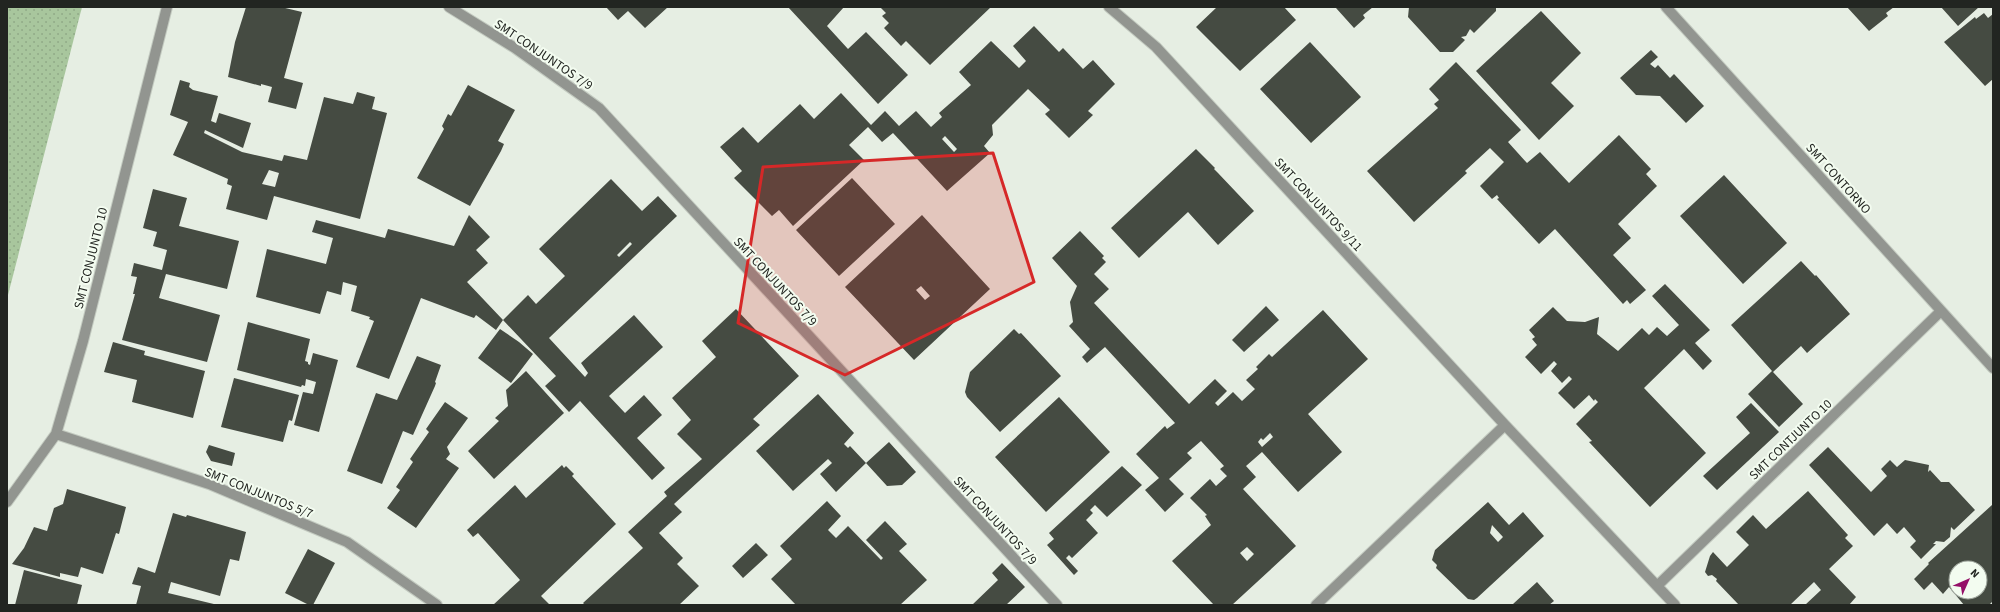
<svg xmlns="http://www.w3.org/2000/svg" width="2000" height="612" font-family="'Source Sans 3',sans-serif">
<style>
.park{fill:url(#park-dots)}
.building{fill:#454b42;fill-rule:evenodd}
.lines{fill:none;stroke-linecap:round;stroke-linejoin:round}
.minor-casing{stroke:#c3cac0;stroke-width:12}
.minor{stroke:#929590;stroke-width:10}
.marked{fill:#d62828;fill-opacity:0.2;stroke:#d62828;stroke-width:3;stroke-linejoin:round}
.labels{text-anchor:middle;stroke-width:4;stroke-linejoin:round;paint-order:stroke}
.street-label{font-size:13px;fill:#222521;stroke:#f3fcf0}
</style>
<defs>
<pattern id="park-dots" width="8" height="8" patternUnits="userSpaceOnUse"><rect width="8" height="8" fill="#a8c69d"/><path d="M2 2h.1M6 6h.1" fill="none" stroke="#90aa87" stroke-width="1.8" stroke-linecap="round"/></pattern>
</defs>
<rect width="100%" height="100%" fill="#e6eee3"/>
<path class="park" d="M7,7H82L7,299Z"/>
<path class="building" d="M246,7H281L302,12L284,78L303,83L296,109L268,102L272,87L261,84V86L228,77L235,42Z
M606,7H668L645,28L628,11L618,20Z
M788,7H844L827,26L848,49L866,32L908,75L878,104Z
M880,7H991L930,65L906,41L901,46L884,28L889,23L882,16L886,13Z
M1217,7H1284L1296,20L1240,71L1196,27Z
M1337,7H1373L1363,15L1365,18L1354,28L1336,8Z
M1409,7H1496V11L1474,33L1470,29L1466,36L1461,37L1465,40L1453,52H1440L1408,17Z
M1847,7H1894L1886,13L1888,16L1869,31Z
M1941,7H1979L1958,26Z
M1541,11L1581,53L1551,83L1574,106L1539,140L1476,71Z
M1984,13L1988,18L1993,14V79L1985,86L1944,42L1975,17L1976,19Z
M1034,26L1059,52L1063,48L1083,69L1093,60L1115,84L1088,111L1093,115L1069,138L1045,114L1050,110L1028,89L992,125L993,135L984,146L990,153L947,191L893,133L882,142L868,127L849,145L864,160L793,226L779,210L772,216L734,178L742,171L720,147L743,127L758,143L800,104L814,119L841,93L871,125L885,111L899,126L916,111L931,127L942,117L939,113L971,85L959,72L991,41L1019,68L1026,61L1013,46ZM945,136L957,149L954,152L942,139Z
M1310,42L1361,97L1311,143L1260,89Z
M1651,50L1658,57L1650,64L1655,68L1658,65L1670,78L1674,74L1704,106L1686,123L1660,96L1636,95L1620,78Z
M1456,62L1521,130L1508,142L1527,163L1540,152L1569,183L1619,135L1651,169L1646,174L1657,186L1618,224L1631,238L1613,255L1646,290L1630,304L1627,300L1623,304L1555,229L1539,244L1497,199L1499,198L1497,195L1492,199L1480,186L1504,162L1490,148L1465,171L1467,173L1414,222L1367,171L1438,108L1434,104L1439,100L1429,89Z
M180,80L190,83L189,87L193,90L218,96L211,121L216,123L219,113L251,123L243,148L205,130L204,133L242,152L282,161L284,155L307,160L324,97L353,104L357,92L375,97L372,109L387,113L360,219L274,196L267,220L226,209L232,186L227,184L228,179L173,155L188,122L170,115ZM269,170L279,173L275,187L262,184Z
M468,85L515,110L498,141L504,144L501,151L470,206L417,178L444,129L442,126L448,114L451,116Z
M1196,149L1215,168L1214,169L1218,173L1254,211L1218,245L1188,212L1139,258L1111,228Z
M1724,175L1787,243L1743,284L1680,216Z
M852,178L895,224L839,276L796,230Z
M611,179L642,211L658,196L677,216L549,338L585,377L588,373L581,363L634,315L663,347L609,396L625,413L644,395L662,415L637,438L665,468L652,480L580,401L569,412L545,386L556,376L503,320L496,330L476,315L474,318L421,298L389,379L356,367L374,321L369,319L370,317L351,311L357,286L343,282L341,295L327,291L320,314L256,297L267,249L326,264L333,238L312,232L316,220L385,238L388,229L454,246L469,215L490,237L476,250L488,263L467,282L503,320L528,295L536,304L565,276L539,249ZM630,242L632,244L619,257L617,255Z
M153,189L187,198L179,226L239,241L227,289L166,274L159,298L220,315L207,362L122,340L135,294H133L137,277L131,276L134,263L162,270L167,250L153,246L157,232L143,228Z
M922,215L990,289L914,360L845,287ZM921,286L930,296L925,300L916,290Z
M1080,231L1104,256L1102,258L1106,262L1094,274L1109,289L1094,303L1189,404L1215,379L1227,391L1215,403L1218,406L1233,392L1242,401L1255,389L1246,380L1258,369L1256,367L1269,354L1272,357L1323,310L1368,359L1308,414L1342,452L1298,492L1262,452L1246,466L1256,477L1243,489L1296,546L1232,605H1214L1172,561L1211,525L1205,516L1207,515L1190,498L1210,479L1216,486L1227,476L1220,469L1224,466L1201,441L1187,453L1192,458L1169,479L1184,494L1165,512L1145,490L1159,478L1136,454L1165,426L1167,429L1175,423L1105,347L1087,363L1082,357L1090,349L1069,326L1073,322L1070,302L1077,286L1052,258ZM1270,433L1273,437L1262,447L1258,442L1261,438L1263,440ZM1247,547L1254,554L1247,561L1240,553Z
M1801,261L1815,276L1816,275L1850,314L1807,353L1801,346L1773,372L1803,404L1779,427L1748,394L1772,371L1731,325Z
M1665,284L1710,330L1695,343L1712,361L1703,370L1684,349L1644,388L1706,453L1650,507L1589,442L1592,441L1576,424L1598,402L1595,399L1594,401L1589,395L1574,409L1558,393L1572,379L1569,376L1562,383L1551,371L1557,364L1554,361L1541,374L1525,357L1537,345L1532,339L1535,337L1529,330L1553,307L1567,321L1585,322L1599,317L1597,334L1618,351L1642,328L1649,335L1657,327L1667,336L1679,325L1652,296Z
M1266,306L1279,320L1244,352L1232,340Z
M736,309L799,376L753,419L760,425L674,504L682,512L659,533L683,558L677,564L699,586L679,605H585L583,603L643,548L628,532L667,496L664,492L702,459L677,434L691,420L672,398L716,357L702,341Z
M248,322L310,339L305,361L308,362V364L310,365L313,353L338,360L319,432L294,425L303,392L313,394L316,382L306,379L305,386L302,385L301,387L237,370Z
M500,329L519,342L533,354L511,383L478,358Z
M1014,329L1019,334L1021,333L1061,376L1000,432L967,397L965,392L970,372Z
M113,342L145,351L144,355L205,371L193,418L132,402L137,380L104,372Z
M417,356L441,365L435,382L436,383L435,386L413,435L403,431L382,484L347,471L376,393L397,400Z
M526,371L564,413L494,479L468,451L499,421L495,418L508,406L506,390Z
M234,378L299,395L292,421L289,420L283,442L221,427Z
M818,394L854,433L844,444L848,448L850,446L866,463L836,492L820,474L832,463L828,459L793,491L756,451Z
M1059,397L1110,452L1046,512L995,457Z
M445,402L468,418L447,447L450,454L446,459L459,468L416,528L387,508L400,490L396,487L413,462L410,459L429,432L426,429Z
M1751,403L1779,432L1717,490L1703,476L1750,433L1736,417Z
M889,442L916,472L902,485L887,486L866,463Z
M209,445L235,453L232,466L211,461L206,452Z
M1828,447L1871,492L1887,476L1881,469L1890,460L1897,467L1905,460L1929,465L1928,472L1930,470L1941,482H1949L1975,510L1954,530L1951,527L1950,537L1944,542L1936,541L1933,544H1936L1921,559L1910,547L1916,541L1904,527L1897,534L1887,523L1874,536L1809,465Z
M562,465L564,468L566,466L574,474L572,476L616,524L541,596L550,605H493L520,580L478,533L473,537L467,530L515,485L526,498Z
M1122,466L1142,485L1107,517L1095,505L1090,510L1093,513L1086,520L1098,533L1072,558L1069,555L1066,558L1078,571L1074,575L1047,545L1054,539L1049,533Z
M67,489L126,507L119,534L116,533L103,574L81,567L78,577L60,573V577L12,564L24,548L34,527L47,531L54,508L63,504Z
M1808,491L1848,535L1845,538L1853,546L1829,569L1856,597L1849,605H1805L1821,590L1814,582L1790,605H1739L1716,581L1717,579L1712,575L1708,576L1705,572L1710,556L1713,552L1727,567L1749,545L1736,532L1753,515L1766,529Z
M827,501L841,516L828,530L836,538L848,526L881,560L883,558L866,540L885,521L907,544L899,551L927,580L900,605H796L771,579L792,559L780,546Z
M1488,502L1509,525L1523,512L1544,536L1477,598L1474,600L1468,599L1436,568L1437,565L1432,560L1435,550ZM1492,525L1503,537L1498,542L1490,533Z
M1992,505L1993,601L1989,605H1964L1949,587L1943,594L1932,582L1924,590L1914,579L1929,564L1928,563ZM1956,568H1980V592H1956Z
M173,513L186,517L187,515L246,532L239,561L230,559L220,596L171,582L168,593L218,605H136L141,586L132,584L138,567L155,573Z
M756,543L768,555L743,578L732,566Z
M308,549L335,563L313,605H309L285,593Z
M1002,563L1025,587L1006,605H972L998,580L992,573Z
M24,570L82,585L77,605H15Z
M1537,582L1554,601L1549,605H1514L1513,604Z"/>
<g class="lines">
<defs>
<path id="minor" d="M449,7L515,48L599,108L1057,605
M1109,7L1156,47L1505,425L1675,605
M1666,7L1993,368
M56,434L209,484L347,542L437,605
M7,502L56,434L83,341L167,7
M1657,586L1941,311
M1316,605L1505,425"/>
</defs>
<use href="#minor" class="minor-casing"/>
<use href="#minor" class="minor"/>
</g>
<path class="marked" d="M993,153L1034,282L845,375L738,323L763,167Z"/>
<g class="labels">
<g class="street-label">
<text transform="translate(544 54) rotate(34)" y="5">SMT CONJUNTOS 7/9</text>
<text transform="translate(1839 178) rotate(48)" y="5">SMT CONTORNO</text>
<text transform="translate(1319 204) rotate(47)" y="5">SMT CONJUNTOS 9/11</text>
<text transform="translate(90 258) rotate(-76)" y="5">SMT CONJUNTO 10</text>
<text transform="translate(776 281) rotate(47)" y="5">SMT CONJUNTOS 7/9</text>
<text transform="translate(1790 439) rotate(-44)" y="5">SMT CONTJUNTO 10</text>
<text transform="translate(259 492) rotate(22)" y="5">SMT CONJUNTOS 5/7</text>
<text transform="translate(996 520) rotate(47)" y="5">SMT CONJUNTOS 7/9</text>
</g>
</g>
<rect width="2000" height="612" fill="none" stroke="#222521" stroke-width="16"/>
<g transform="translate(1968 580) rotate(45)"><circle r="19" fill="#f3fcf0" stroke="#9fa69d"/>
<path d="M0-3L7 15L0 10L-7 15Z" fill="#951068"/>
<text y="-6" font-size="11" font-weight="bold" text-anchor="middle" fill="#222521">N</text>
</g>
</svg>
